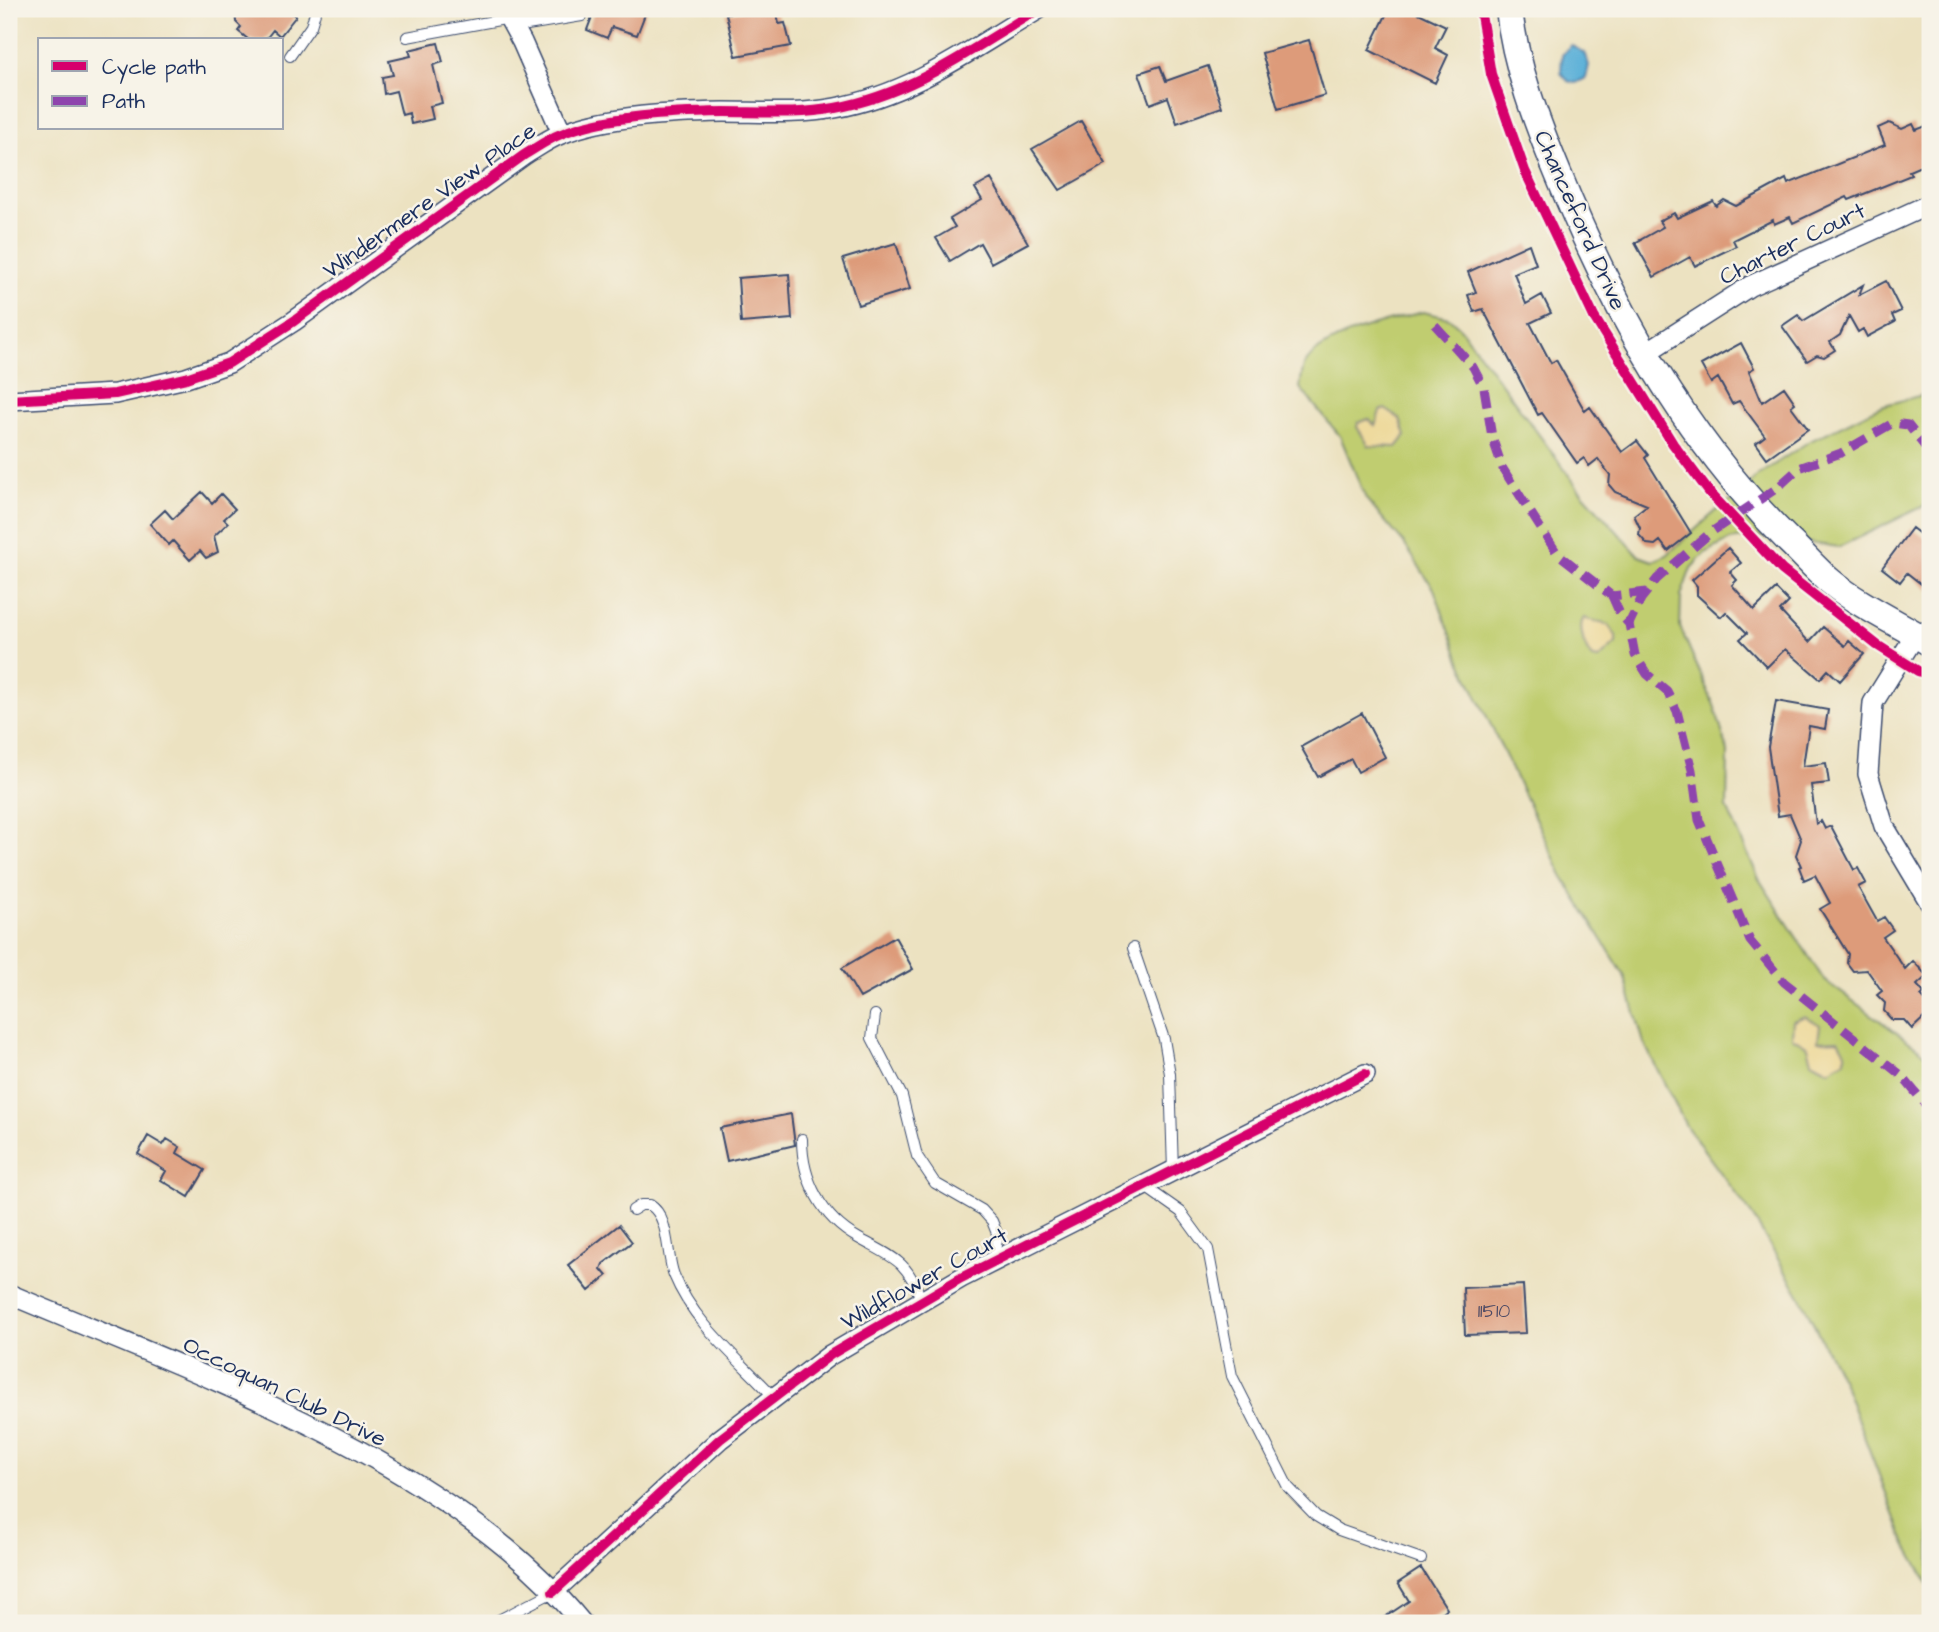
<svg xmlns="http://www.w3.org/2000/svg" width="1939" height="1632" font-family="'Architects Daughter',sans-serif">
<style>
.green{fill:#c0cd6f;stroke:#6e7e66;stroke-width:2}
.sand{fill:#eeda9e;stroke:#84847e;stroke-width:2}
.water{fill:#5cb0d8;stroke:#3c709b;stroke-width:2}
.building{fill:#dd9b7a}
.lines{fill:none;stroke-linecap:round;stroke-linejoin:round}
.lane-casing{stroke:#3a4a6d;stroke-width:12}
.street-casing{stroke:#3a4a6d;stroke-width:22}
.secondary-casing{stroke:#3a4a6d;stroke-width:29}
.lane{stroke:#fff;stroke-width:10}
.street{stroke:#fff;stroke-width:19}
.secondary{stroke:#fff;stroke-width:26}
.quiet{stroke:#8e44ad;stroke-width:9;stroke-dasharray:18 9;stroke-linecap:butt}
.cycleway-casing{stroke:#f7f3e8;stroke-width:15}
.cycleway{stroke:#d6006c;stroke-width:10}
.labels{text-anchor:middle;stroke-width:5;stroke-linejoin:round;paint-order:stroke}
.number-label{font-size:19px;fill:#4c4a65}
.street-label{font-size:23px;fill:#1b2f5e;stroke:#f7f3e8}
</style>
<rect width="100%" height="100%" fill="#f7f3e8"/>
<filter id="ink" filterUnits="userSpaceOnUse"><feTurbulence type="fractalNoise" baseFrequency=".0143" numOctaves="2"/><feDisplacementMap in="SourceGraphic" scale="14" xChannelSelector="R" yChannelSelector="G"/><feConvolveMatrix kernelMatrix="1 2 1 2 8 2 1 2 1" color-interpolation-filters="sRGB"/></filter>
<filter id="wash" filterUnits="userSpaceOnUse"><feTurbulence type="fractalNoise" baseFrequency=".00686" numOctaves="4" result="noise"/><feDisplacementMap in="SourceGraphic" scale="28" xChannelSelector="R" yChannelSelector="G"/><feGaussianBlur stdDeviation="1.57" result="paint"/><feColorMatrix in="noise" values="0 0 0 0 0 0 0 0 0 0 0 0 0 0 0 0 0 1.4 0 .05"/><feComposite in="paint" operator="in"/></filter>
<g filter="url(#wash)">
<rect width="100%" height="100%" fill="#ece2c1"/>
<path class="green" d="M1423,312L1449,318L1461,329L1579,489L1639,556L1653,561L1667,555L1716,511L1734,499L1757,476L1808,442L1881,406L1930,393V503L1839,547L1755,536L1730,540L1705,553L1691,568L1681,596L1680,627L1714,705L1728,752L1727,808L1759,879L1824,980L1930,1057V1587L1906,1545L1845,1387L1801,1298L1752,1215L1686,1126L1644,1043L1624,975L1562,875L1460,660L1434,589L1403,542L1366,499L1340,436L1300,388C1301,381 1302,372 1304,366C1317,337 1394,319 1423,312Z"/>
<path class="sand" d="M1385,409L1400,419L1406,436L1397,447L1369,446L1357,427L1358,422L1369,419L1375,426L1380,411Z
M1584,618L1608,625L1616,636V643L1599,659L1592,658C1585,650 1577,626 1584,618Z
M1805,1016L1820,1025L1818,1041L1838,1040L1845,1052V1060L1829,1070L1812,1061L1808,1047L1792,1037L1793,1021Z"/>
<path class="water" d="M1571,45L1584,53L1589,65L1586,78L1576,83L1568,81L1561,73L1562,55Z"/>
<g id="blocks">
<path class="building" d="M235,9H287L296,16L280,36L273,30L265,40H249L238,31L241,27L236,22Z
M595,9H647L637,35L612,27L607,38L587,30Z
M749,9H776L779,24L785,23L791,46L736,56L726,14Z
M1389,9H1410L1446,26L1435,48L1448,55L1435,83L1369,50Z
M1309,40L1325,95L1278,109L1262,53Z
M438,43L443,62L433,65L442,103L430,106L433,119L411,124L409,113L402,115L396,91L384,94L382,77L393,75L389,61L411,56L409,50Z
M1160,66L1166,81L1208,66L1222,107L1177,123L1168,97L1150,104L1139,73Z
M1081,121L1106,164L1060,190L1032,149Z
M1889,123L1902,129L1913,124L1916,130L1926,126L1930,137V162L1909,171L1911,175L1849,200L1847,197L1793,223L1790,217L1774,224L1773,220L1733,240L1736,246L1695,266L1690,257L1654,277L1635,243L1663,227L1659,221L1674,213L1677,218L1713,201L1716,206L1724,200L1736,206L1786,179L1788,184L1885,145L1878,128Z
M991,179L1028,243L991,263L980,243L950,261L936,238L955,227L950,219L982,200L975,188Z
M896,243L910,289L858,305L843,259Z
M1529,244L1536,264L1514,273L1526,304L1542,295L1551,313L1530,323L1551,363L1556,360L1585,411L1590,407L1622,452L1637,441L1648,455L1645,458L1691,533L1668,551L1660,541L1655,545L1647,544L1639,535L1640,528L1634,515L1647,505L1615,492L1609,485L1610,475L1598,459L1589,466L1584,458L1577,463L1542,413L1538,415L1483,309L1474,312L1468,295L1476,292L1468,272Z
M789,274L792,319L741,323L738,278Z
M1886,281L1901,311L1892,315L1895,322L1867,337L1863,329L1858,332L1849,316L1840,335L1830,342L1835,350L1824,357L1817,355L1807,361L1782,326L1798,315L1803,321L1863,285L1859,295Z
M1741,343L1754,368L1749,371L1762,402L1784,387L1795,403L1791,406L1808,429L1767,458L1756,443L1765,436L1739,401L1732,404L1718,378L1711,383L1701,365Z
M202,492L212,503L221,494L235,509L224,519L228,523L214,536L218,552L206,558L200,551L190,560L173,541L169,545L150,524L165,510L173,519Z
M1912,528L1930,542V591L1907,573L1900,582L1882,568Z
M1728,548L1741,563L1730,572L1737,580L1732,585L1754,610L1776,589L1789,602L1780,611L1809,642L1823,627L1845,646L1849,641L1864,654L1840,681L1828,670L1820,679L1785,649L1767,667L1740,639L1747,633L1726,612L1721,617L1697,595V586L1692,580Z
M1776,701L1828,710L1825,729L1809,726L1803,766L1826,763L1829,783L1811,785L1816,824L1821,821L1825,829L1831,826L1854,870L1858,868L1866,883L1858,887L1877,921L1884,917L1893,930L1883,937L1905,969L1913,961L1927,976L1917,985L1924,993L1921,996L1930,1006V1012L1912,1029L1904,1020H1892L1884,1011L1885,1003L1877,995L1882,991L1867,970L1853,971L1847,963L1848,954L1820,909L1830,903L1815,875L1804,880L1799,867L1801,866L1796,855L1801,840L1790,814L1778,816L1768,747Z
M1362,713L1385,757L1358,772L1351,759L1318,777L1301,747Z
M895,937L913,969L860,998L842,968Z
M791,1114L795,1145L727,1161L720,1128Z
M148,1136L163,1145L167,1139L180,1147L177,1153L205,1170L189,1197L161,1180L166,1171L138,1154Z
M619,1225L632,1242L603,1264L601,1269L607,1276L589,1291L568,1265Z
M1523,1285L1526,1333L1465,1335L1463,1288Z
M1421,1568L1447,1609L1425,1623H1376L1409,1601L1398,1583Z"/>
</g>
</g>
<g filter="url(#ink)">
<use href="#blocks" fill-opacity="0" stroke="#3a4a6d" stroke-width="2"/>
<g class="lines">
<defs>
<path id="lane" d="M515,27L582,16
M407,37L510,18
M290,56L311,26L316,9
M1133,948L1164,1039L1170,1074L1173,1171
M875,1015L872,1038L902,1096L917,1156L935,1183L982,1210L992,1221L998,1236L993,1259
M802,1139C802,1180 822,1218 858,1238C892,1257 908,1260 921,1300
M1144,1186L1181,1212L1208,1249L1232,1376L1288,1487L1316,1516L1339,1530L1421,1559
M633,1210L641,1205H650C670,1217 666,1255 674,1275C694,1324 738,1358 773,1396
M493,1623L553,1592"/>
<path id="street" d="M504,9L522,42L562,133
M1644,354L1750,286L1930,204
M9,400L115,394L186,378L229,363L294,321L524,155C536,148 548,139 561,134C606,115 676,113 724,112C761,112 798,115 835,108C913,94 973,48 1039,9
M1916,634L1873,703L1868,774L1884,826L1930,903
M9,1294C197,1374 449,1461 582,1623
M553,1592L720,1439L830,1355L961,1278L1365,1074"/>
<path id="secondary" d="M1509,9C1515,66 1537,123 1559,176C1614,311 1685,438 1789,541C1803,554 1816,570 1831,582C1860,606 1898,623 1930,643"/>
</defs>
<use href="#lane" class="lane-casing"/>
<use href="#street" class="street-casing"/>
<use href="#secondary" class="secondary-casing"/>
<use href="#lane" class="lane"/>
<use href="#street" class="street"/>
<use href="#secondary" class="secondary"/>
<path class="quiet" d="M1435,325L1473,367L1484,388L1492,437L1503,469L1538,524L1557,553L1612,596L1647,592
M1930,453L1908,425L1893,423L1841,453L1799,468L1777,488L1710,533L1657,579L1641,599L1629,624L1635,655L1647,674L1667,691L1677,711L1692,770L1699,820L1750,941L1784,982L1901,1075L1930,1110
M1612,596L1620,614L1629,624"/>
<defs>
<path id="cycleway" d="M1480,9L1491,74L1525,171L1594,317L1673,444L1709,492L1782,570L1877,645L1918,671L1930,675
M9,400L115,394L186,378L229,363L294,321L524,155C536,148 548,139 561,134C606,115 676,113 724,112C761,112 798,115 835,108C913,94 973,48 1039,9
M553,1592L720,1439L830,1355L961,1278L1365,1074"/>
</defs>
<use href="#cycleway" class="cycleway-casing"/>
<use href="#cycleway" class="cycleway"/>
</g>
</g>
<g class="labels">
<g class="number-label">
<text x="1494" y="1317">11510</text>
</g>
<g class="street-label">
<text transform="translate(429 200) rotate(-35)" y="8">Windermere View Place</text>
<text transform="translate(1581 220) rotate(66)" y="8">Chanceford Drive</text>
<text transform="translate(1792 243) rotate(-26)" y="8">Charter Court</text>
<text transform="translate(924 1278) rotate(-29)" y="8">Wildflower Court</text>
<text transform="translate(285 1391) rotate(26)" y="8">Occoquan Club Drive</text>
</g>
</g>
<rect width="1939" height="1632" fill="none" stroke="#f7f3e8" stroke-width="35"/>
<rect x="38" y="38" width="245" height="91" fill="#f7f3e8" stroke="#9fa5b1" stroke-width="2"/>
<rect x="52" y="61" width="35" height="10" fill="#d6006c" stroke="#9fa5b1" stroke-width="2"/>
<text x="102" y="74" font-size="21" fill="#1b2f5e">Cycle path</text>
<rect x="52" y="96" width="35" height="10" fill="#8e44ad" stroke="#9fa5b1" stroke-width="2"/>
<text x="102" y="108" font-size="21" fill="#1b2f5e">Path</text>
</svg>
